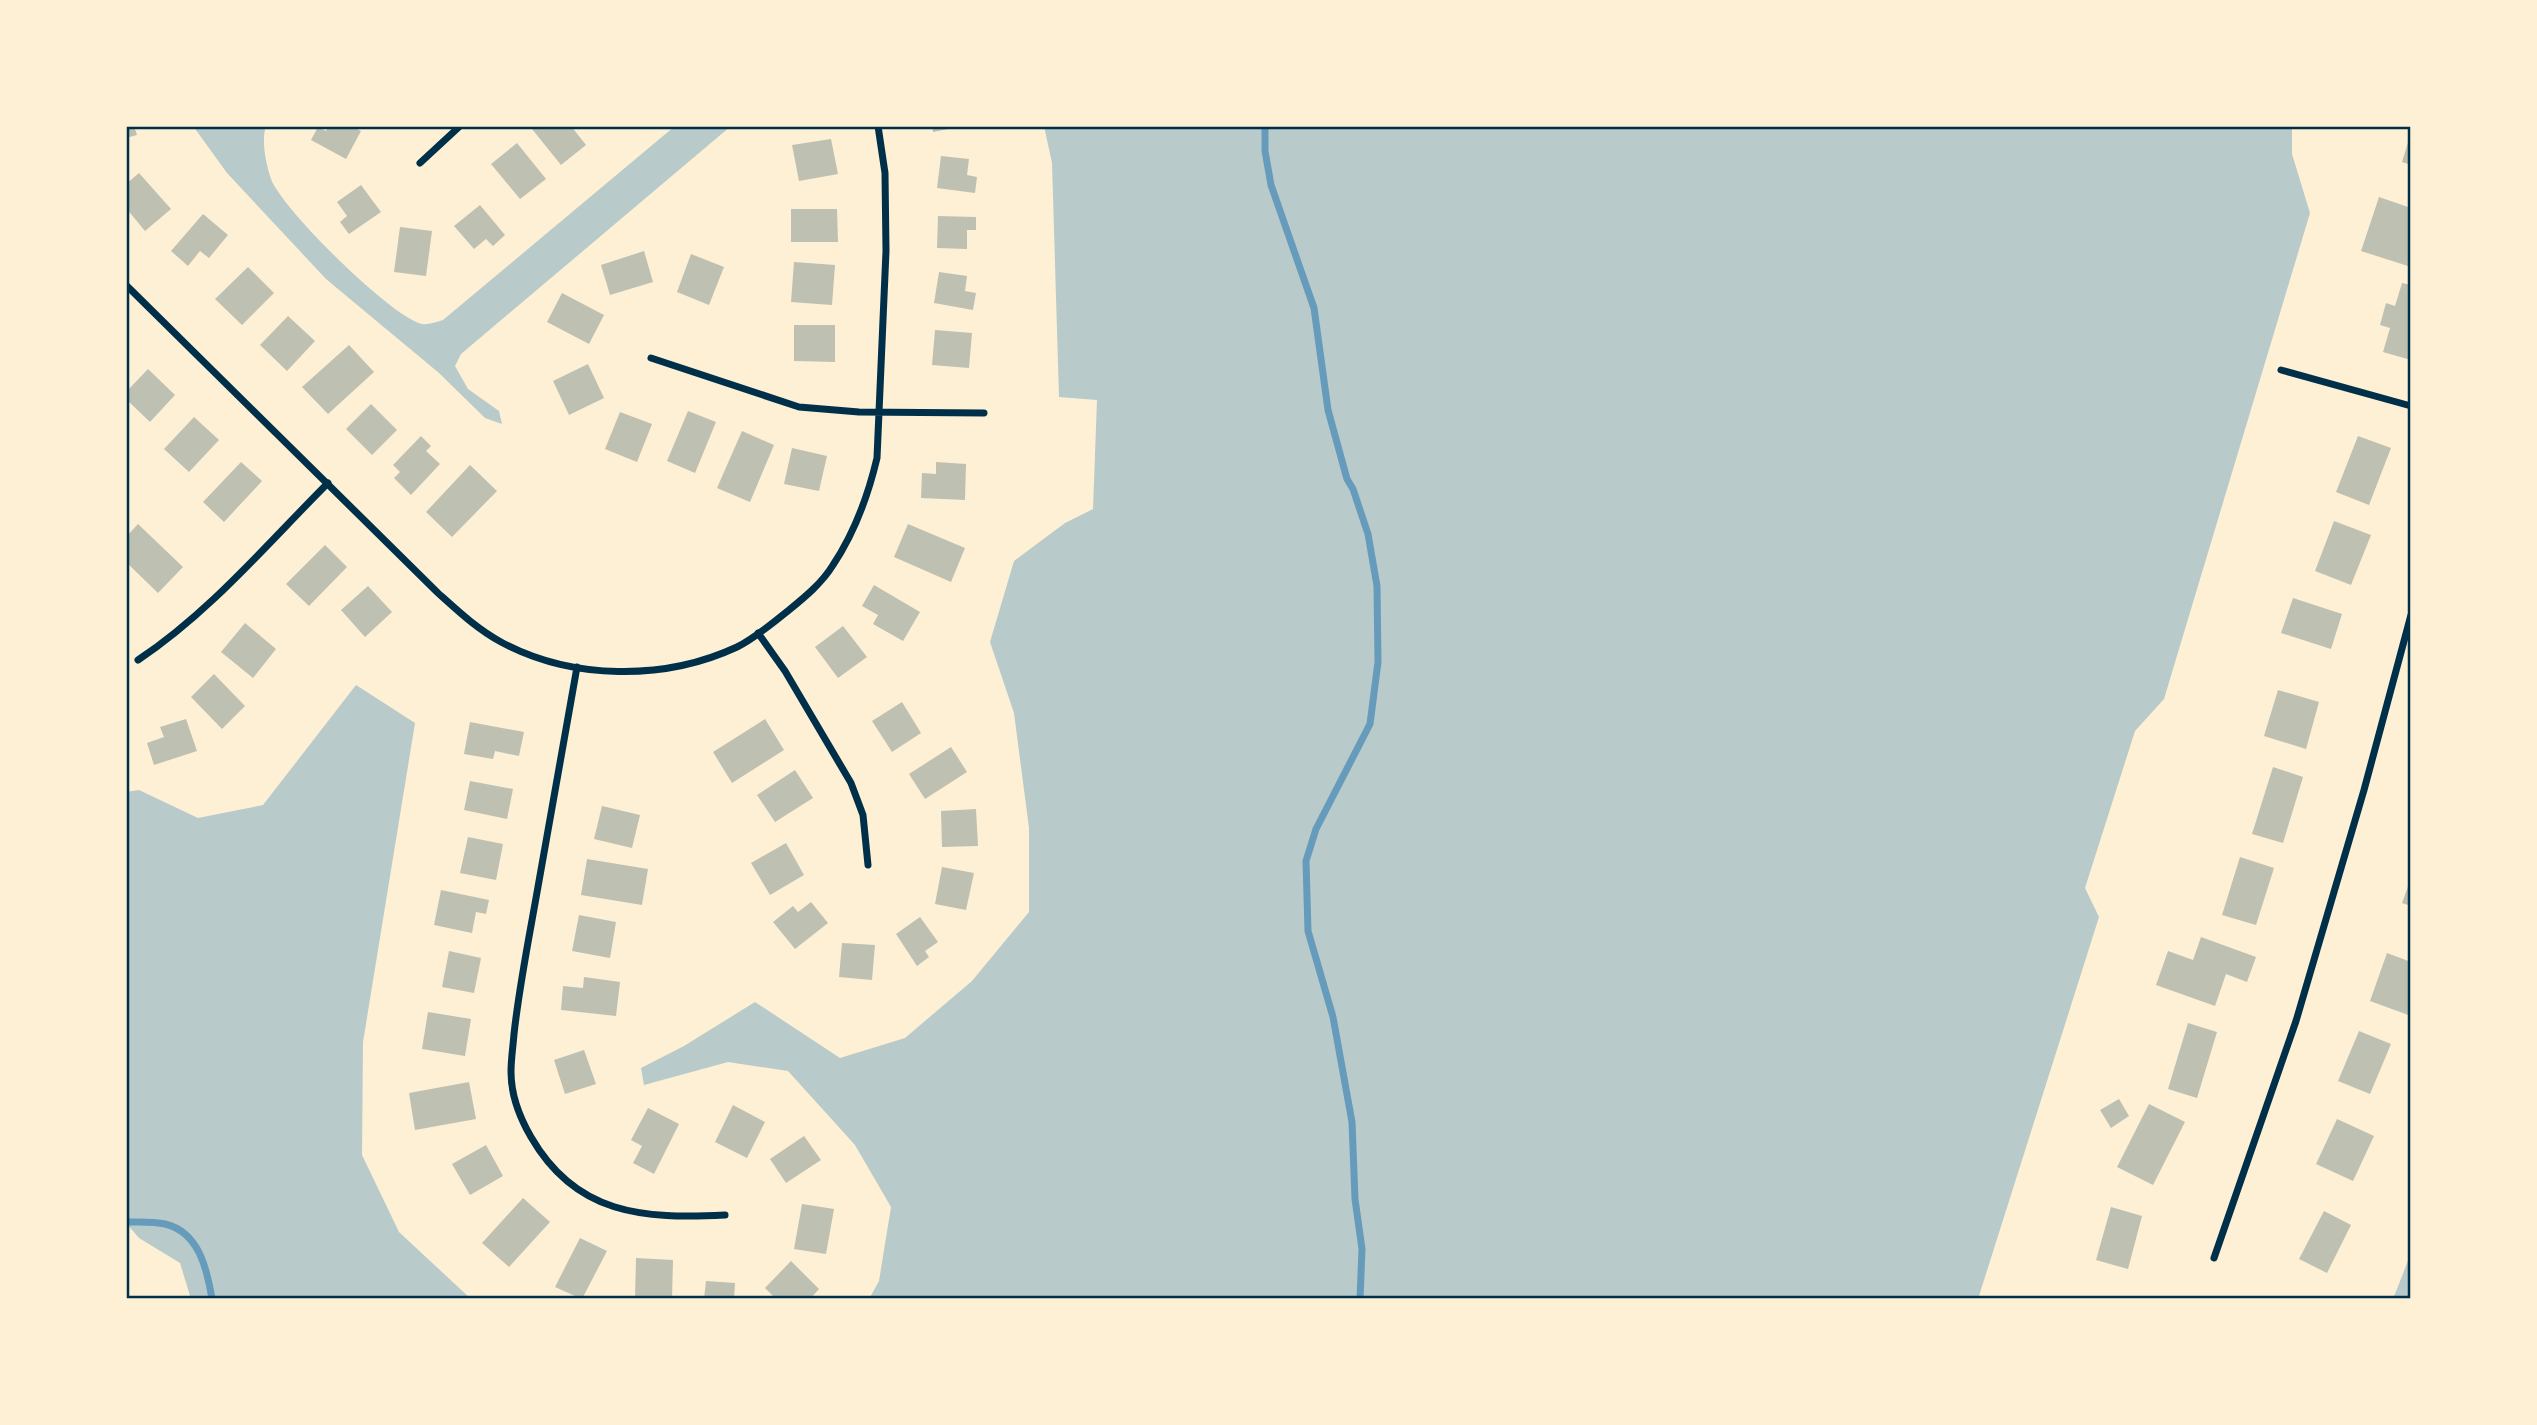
<svg xmlns="http://www.w3.org/2000/svg" width="2537" height="1425" font-family="Montserrat,sans-serif">
<style>
.green{fill:#b9caca}
.lines{fill:none;stroke-linecap:round;stroke-linejoin:round}
.stream{stroke:#669bbc;stroke-width:7}
.building{fill:#bec0b2}
.minor{stroke:#003049;stroke-width:7}
.neatline{fill:none;stroke:#003049;stroke-width:2.5}
</style>
<rect width="100%" height="100%" fill="#fdf0d5"/>
<path class="green" d="M193,126H266C261,141 266,164 271,179C282,209 391,317 422,324C428,325 436,322 443,320L675,126H731L461,354L455,366L468,389L499,411L502,424L485,418L439,373L326,279L227,173Z
M1044,126H2292V154L2310,213L2164,699L2135,731L2085,888L2099,917L1978,1299H869L879,1281L891,1207L855,1145L788,1071L728,1062L644,1085L641,1068L684,1046L755,1002L840,1058L905,1038L972,981L1029,912V828L1014,713L990,642L1014,561L1065,523L1093,509L1097,400L1059,397L1052,163Z
M356,685L415,723L363,1042L362,1155L399,1232L471,1299H191L180,1263L139,1238L126,1223V792L139,790L198,818L263,805Z
M2411,1253V1299H2392L2395,1294Z"/>
<g class="lines">
<path class="stream" d="M1265,126V151L1271,185L1314,308L1328,410L1347,479L1353,489L1368,534L1377,586L1378,662L1370,724L1316,829L1306,861L1308,931L1333,1017L1352,1122L1355,1199L1362,1249L1360,1299
M126,1222C138,1222 153,1221 165,1224C199,1232 207,1269 212,1299"/>
</g>
<path class="building" d="M126,126H134L137,135L126,138Z
M329,126H352L361,131L346,159L311,140L318,127L326,131Z
M536,126H571L586,145L561,165L532,129Z
M932,126H959V127L933,132Z
M2410,136H2411V165L2402,162Z
M831,139L838,174L799,181L792,145Z
M517,143L546,179L520,199L491,164Z
M941,156L969,159L967,175L977,177L975,193L937,188Z
M139,173L171,209L145,231L126,208V184Z
M361,185L381,212L349,234L340,222L347,216L337,202Z
M2379,197L2411,208V267L2361,251Z
M480,205L505,235L493,246L486,239L474,249L454,226Z
M791,209H837L838,242H791Z
M203,214L228,235L209,258L200,251L188,266L171,251Z
M938,216L976,217V230H967V249L937,248Z
M400,227L432,231L426,276L394,272Z
M644,251L653,282L610,295L601,265Z
M691,254L724,267L709,305L677,292Z
M794,262L835,265L832,305L791,302Z
M248,267L274,293L242,325L215,299Z
M939,272L967,276L965,291L976,293L973,310L934,303Z
M2402,283L2411,285V360L2383,352L2390,328L2380,325L2386,303L2395,306Z
M562,293L604,315L589,344L547,322Z
M288,316L315,341L287,371L260,345Z
M794,325H835V362L794,361Z
M935,330L972,333L969,368L932,365Z
M349,345L374,372L328,414L302,387Z
M588,364L604,398L569,415L553,381Z
M148,369L175,395L150,422L126,399V392Z
M371,404L397,430L372,455L346,429Z
M688,411L716,422L695,473L667,461Z
M620,412L652,424L637,462L605,449Z
M194,417L219,440L189,472L164,449Z
M742,431L774,445L750,502L717,488Z
M421,436L431,446L426,451L440,464L411,495L394,478L400,472L393,465Z
M2358,436L2391,448L2369,505L2336,492Z
M792,448L827,456L819,491L784,484Z
M241,462L262,481L224,522L203,502Z
M936,462L966,464L965,500L921,498L922,473L936,474Z
M470,465L497,491L452,537L426,512Z
M2334,521L2371,535L2351,585L2315,571Z
M138,524L183,567L158,593L126,562V537Z
M908,524L965,548L951,582L894,557Z
M325,545L347,567L309,606L286,584Z
M874,585L920,612L903,641L873,624L878,615L862,606Z
M368,586L392,612L365,637L341,610Z
M2293,598L2342,614L2331,649L2281,633Z
M245,623L276,649L253,678L221,652Z
M843,626L867,657L838,678L815,647Z
M214,674L245,706L222,729L191,697Z
M2278,690L2319,702L2306,749L2264,736Z
M902,702L921,733L892,752L872,721Z
M186,719L197,751L154,765L147,743L164,737L160,727Z
M765,719L784,750L732,783L713,752Z
M470,722L524,732L519,756L495,751L493,759L464,754Z
M951,747L967,772L925,799L909,774Z
M2273,767L2303,777L2283,843L2252,834Z
M795,770L813,798L775,822L757,795Z
M470,781L513,789L507,819L464,810Z
M602,806L640,815L632,848L594,839Z
M976,809L978,846L942,847L941,811Z
M468,837L503,844L496,880L460,873Z
M786,843L804,875L770,895L751,863Z
M2240,857L2274,868L2256,925L2222,915Z
M587,859L648,869L642,905L581,895Z
M942,867L974,873L966,910L935,904Z
M2411,878V906L2402,903Z
M441,890L489,900L486,914L476,912L472,933L434,925Z
M811,902L828,923L795,949L773,922L793,906L798,912Z
M579,915L616,922L610,958L572,951Z
M920,917L938,942L925,951L929,957L917,966L896,934Z
M2201,937L2256,957L2247,982L2226,974L2215,1006L2156,985L2168,951L2193,960Z
M842,943L875,945L872,980L839,977Z
M449,951L481,958L474,993L442,987Z
M2387,953L2411,962V1016L2370,1001Z
M584,977L620,982L616,1016L561,1010L563,986L583,988Z
M428,1012L471,1019L465,1056L422,1049Z
M2188,1023L2217,1032L2197,1098L2168,1089Z
M2359,1031L2391,1044L2370,1094L2338,1081Z
M584,1050L596,1084L565,1094L554,1060Z
M469,1082L476,1119L415,1130L409,1093Z
M2119,1099L2129,1116L2111,1128L2100,1110Z
M2149,1104L2185,1122L2153,1185L2117,1167Z
M733,1105L765,1122L747,1158L715,1142Z
M648,1108L679,1124L654,1174L633,1163L642,1146L631,1140Z
M2337,1119L2374,1136L2353,1181L2316,1164Z
M804,1136L821,1160L786,1183L770,1159Z
M486,1145L503,1176L470,1195L452,1164Z
M523,1198L550,1222L509,1267L482,1243Z
M802,1204L834,1209L826,1254L794,1249Z
M2111,1207L2142,1216L2128,1269L2096,1260Z
M2324,1211L2351,1225L2327,1273L2299,1259Z
M580,1238L607,1251L582,1299L555,1287Z
M636,1258L673,1260L672,1299H635Z
M791,1261L819,1289L810,1299H776L765,1288Z
M706,1281L735,1283L734,1299H704Z"/>
<g class="lines">
<path class="minor" d="M420,163L460,126
M126,285L438,593C458,611 477,629 501,642C572,680 664,681 737,647C755,638 773,623 789,610C805,597 822,583 833,565C855,532 868,496 877,458L886,251L885,173L878,126
M651,358L799,407L859,412L984,413
M2281,370L2411,406
M758,633L785,671L851,783L863,815L868,865
M138,660C210,612 267,544 328,483
M577,667C564,744 550,821 536,898C528,943 519,988 514,1034C513,1047 511,1059 511,1072C511,1094 520,1118 531,1137C576,1215 643,1219 725,1215
M2214,1258L2296,1021L2364,790L2411,615"/>
</g>
<rect width="2537" height="1425" fill="none" stroke="#fdf0d5" stroke-width="256"/>
<rect x="128" y="128" width="2281" height="1169" class="neatline"/>
</svg>
